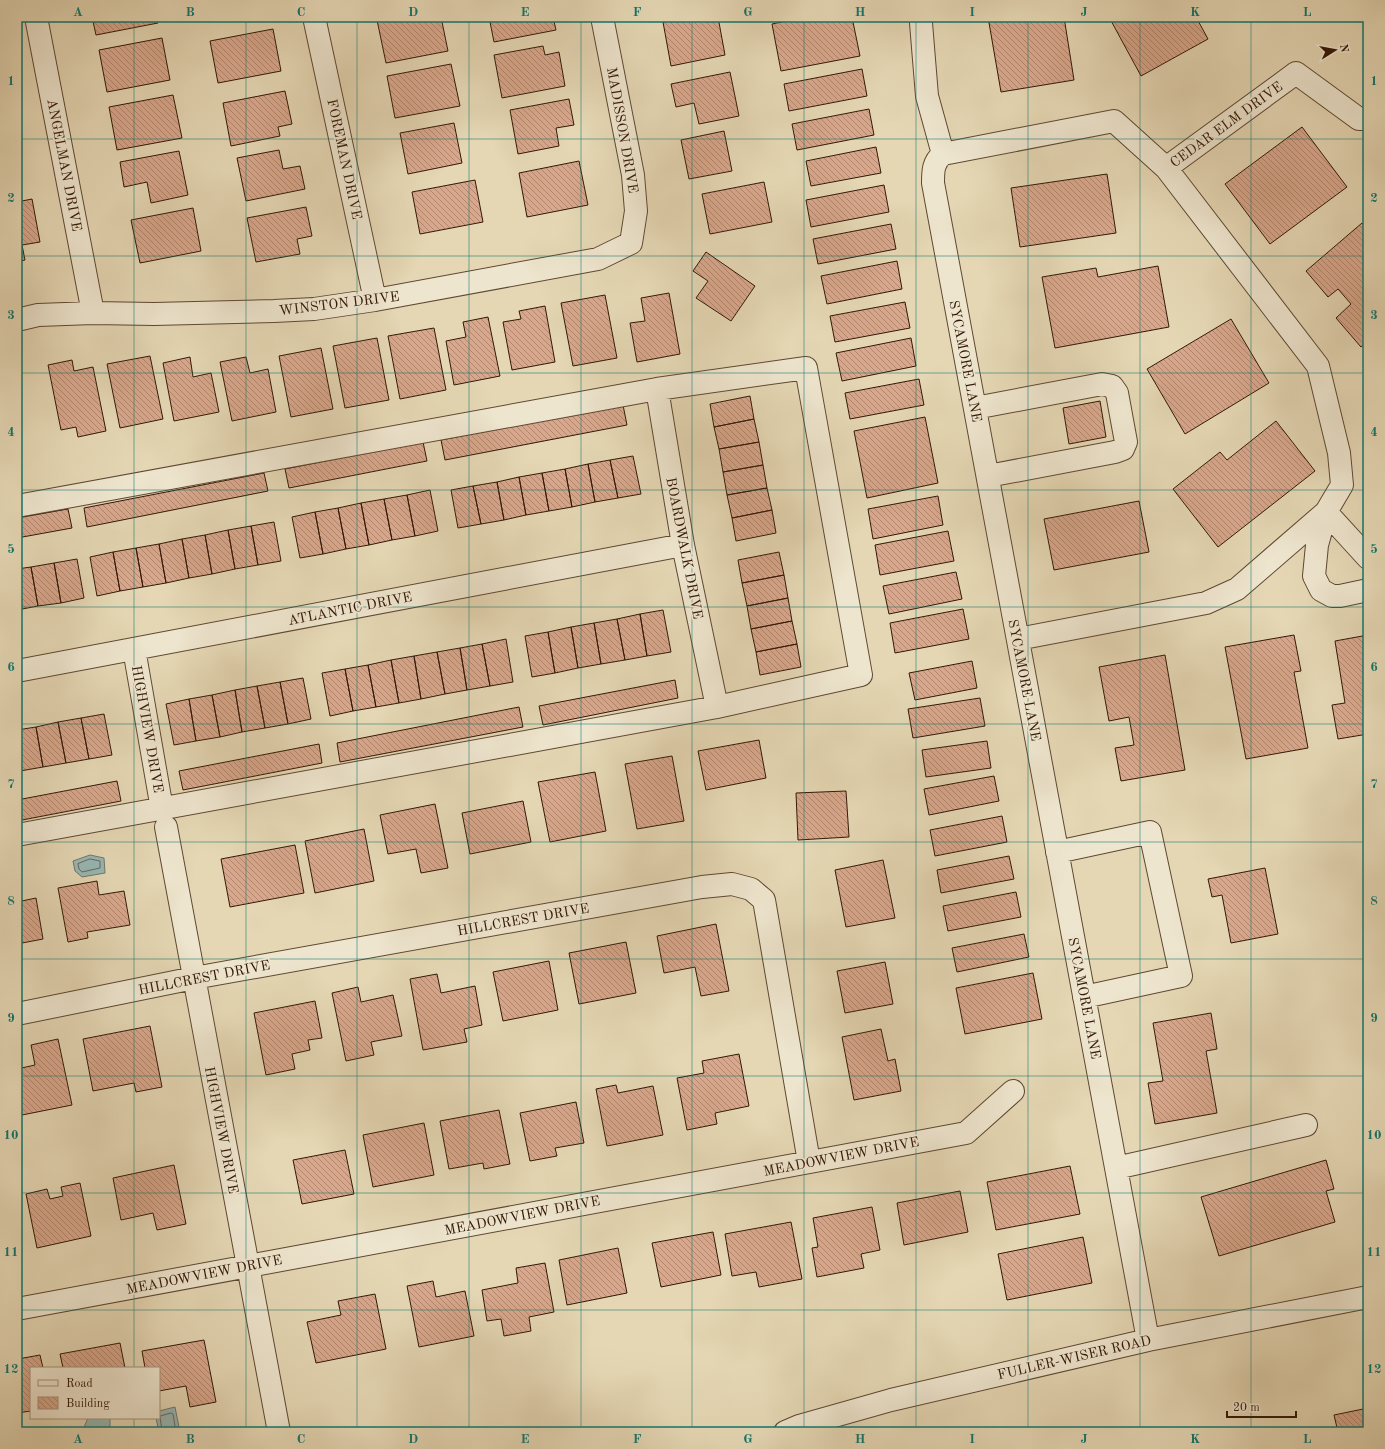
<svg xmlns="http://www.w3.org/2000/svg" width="1385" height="1449" font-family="'Old Standard TT',serif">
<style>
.water{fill:#98b8b5;stroke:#6f786f}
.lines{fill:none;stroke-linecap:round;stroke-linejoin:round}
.shore{stroke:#65685e;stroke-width:1}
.building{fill:url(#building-back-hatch);stroke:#321807}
.minor-casing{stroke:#5f4832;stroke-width:24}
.minor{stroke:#eee5ce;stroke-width:22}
.grid{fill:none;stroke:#0f766e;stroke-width:1;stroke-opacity:0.55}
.labels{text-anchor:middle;stroke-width:3.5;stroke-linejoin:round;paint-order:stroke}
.street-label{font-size:14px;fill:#321807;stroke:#eee5ce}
.neatline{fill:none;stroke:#0f766e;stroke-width:1.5}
.grid-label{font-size:13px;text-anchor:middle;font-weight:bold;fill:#0f766e}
</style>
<defs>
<pattern id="building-back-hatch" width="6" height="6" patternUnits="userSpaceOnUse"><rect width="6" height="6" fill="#d9a78b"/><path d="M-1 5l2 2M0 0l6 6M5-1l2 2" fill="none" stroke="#b18770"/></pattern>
</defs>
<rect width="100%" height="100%" fill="#e5d7b4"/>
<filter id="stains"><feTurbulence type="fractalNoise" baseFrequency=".005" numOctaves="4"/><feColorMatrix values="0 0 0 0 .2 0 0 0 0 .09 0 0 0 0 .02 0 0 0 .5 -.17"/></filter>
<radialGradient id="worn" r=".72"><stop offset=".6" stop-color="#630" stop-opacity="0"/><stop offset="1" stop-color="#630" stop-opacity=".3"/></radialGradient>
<path class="water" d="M90,855L104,858L105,873L82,877L75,871L73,861Z
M175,1407L180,1432H159L156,1418H159V1411Z
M88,1418H110V1426L102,1432H82Z"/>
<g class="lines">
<path class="shore" d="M90,859L100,861V868L82,872L79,869L78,864Z
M162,1432L160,1416L171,1413L173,1414L176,1432"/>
</g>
<path class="building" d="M92,17H157L158,23L96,35Z
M393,17H441L448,51L386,63L377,20Z
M489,17H553L556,30L494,42Z
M691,17H718L725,55L671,66L663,22Z
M805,17H852L860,56L781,71L772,24Z
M988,17H1064L1074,80L1001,92Z
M1109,17H1167L1170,22L1180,17H1196L1208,39L1141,76Z
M1244,17H1271L1245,22Z
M1363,17H1368V43Z
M273,29L281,71L218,83L210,41Z
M162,38L170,80L107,92L99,50Z
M543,46L545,55L559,52L565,86L502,98L494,55Z
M451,64L460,106L395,118L387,76Z
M862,69L867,96L789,111L784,84Z
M730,72L739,116L699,124L694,103L676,107L671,84Z
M285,91L292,124L278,127L280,136L231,146L223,103Z
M173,95L182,138L117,150L109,107Z
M569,99L574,125L556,128L559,146L518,154L510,110Z
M869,109L874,135L797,150L792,124Z
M454,123L462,163L408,174L400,133Z
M1302,127L1347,187L1270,244L1225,184Z
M724,131L732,171L689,179L681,140Z
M876,147L881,173L811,186L806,161Z
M279,150L283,169L300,166L305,189L246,201L237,158Z
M179,151L188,195L151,203L147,182L124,187L120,162Z
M579,161L588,205L527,217L519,173Z
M1107,174L1116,233L1020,247L1011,188Z
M475,180L483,222L420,234L412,192Z
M764,182L772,222L710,234L702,194Z
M884,185L889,212L811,227L806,200Z
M32,199L40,242L22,245L25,260L17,262V202Z
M306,207L312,236L297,239L300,254L256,262L247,218Z
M193,208L201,251L140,263L131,220Z
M1362,223L1368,230V264L1363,269L1368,275V341L1361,347L1336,318L1351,304L1338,289L1328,297L1306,271Z
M891,224L896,249L818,264L813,239Z
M706,252L755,286L731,321L696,298L708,281L693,271Z
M897,261L902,289L827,304L821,276Z
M1158,266L1169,327L1055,348L1042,277L1096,268L1098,277Z
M669,293L680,354L637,362L630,323L645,321L641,298Z
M605,295L617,358L573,366L561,303Z
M905,302L910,328L835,342L830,316Z
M545,306L555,362L512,370L503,322L521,319L519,311Z
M488,317L500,376L454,385L446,341L466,337L463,322Z
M1231,319L1269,383L1185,434L1147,369Z
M434,328L446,390L400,399L388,336Z
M377,338L389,400L345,408L333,346Z
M911,338L916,366L842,381L836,353Z
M321,348L333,409L291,417L279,356Z
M150,356L163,419L120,428L107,364Z
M190,357L193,377L211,373L219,412L174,421L163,363Z
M246,357L250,373L268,369L276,412L232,421L220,362Z
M72,360L74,371L93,367L106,431L78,437L76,427L61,430L48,365Z
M919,379L924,405L850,419L845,393Z
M750,396L754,419L714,427L710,404Z
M1100,401L1106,437L1069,444L1063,408Z
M623,405L627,425L445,460L441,440Z
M925,417L938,483L867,498L854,431Z
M754,419L759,442L719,449L714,427Z
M1276,421L1315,471L1218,547L1173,489L1220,452L1227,460Z
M423,442L427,461L289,488L285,469Z
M759,442L763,465L723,472L719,449Z
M633,456L641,494L618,498L610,460Z
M610,460L618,498L595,502L588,464Z
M588,464L595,502L572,507L565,469Z
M763,465L767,488L727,495L723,472Z
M565,469L572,507L549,511L542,473Z
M264,473L268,491L87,527L84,508Z
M542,473L549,511L526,515L519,477Z
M519,477L526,515L504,520L497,482Z
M497,482L504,520L481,524L473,486Z
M473,486L481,524L458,528L451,490Z
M767,488L772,510L732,518L727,495Z
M430,490L438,531L415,536L407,495Z
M407,495L415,536L392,540L384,499Z
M938,496L943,525L873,539L868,509Z
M384,499L392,540L369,545L361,503Z
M1139,501L1149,552L1054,570L1044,519Z
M361,503L369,545L346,549L338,508Z
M338,508L346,549L323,554L315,512Z
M68,509L72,528L17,538V518Z
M772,510L776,533L736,541L732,518Z
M315,512L323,554L300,558L292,517Z
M274,522L281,561L258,565L251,526Z
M251,526L258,565L235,569L228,530Z
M228,530L235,569L212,574L205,535Z
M948,531L954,561L880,575L875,545Z
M205,535L212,574L189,578L182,539Z
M182,539L189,578L166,583L159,544Z
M159,544L166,583L143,587L136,548Z
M136,548L143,587L120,591L113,552Z
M113,552L120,591L97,596L90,557Z
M779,552L784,575L742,583L738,560Z
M77,559L84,598L61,603L54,563Z
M54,563L61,603L38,606L31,567Z
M31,567L38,606L17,610V569Z
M956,572L962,599L889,614L883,586Z
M784,575L788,598L747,606L742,583Z
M788,598L792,621L751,629L747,606Z
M963,609L969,639L895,653L890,623Z
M663,610L671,652L647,656L640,614Z
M640,614L647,656L625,660L617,619Z
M617,619L625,660L601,664L594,623Z
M792,621L797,644L756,652L751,629Z
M594,623L601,664L578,668L571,627Z
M571,627L578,668L555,673L548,632Z
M548,632L555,673L532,677L525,636Z
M1294,635L1301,671L1294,672L1308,748L1246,759L1225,647Z
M1368,635V734L1338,739L1332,705L1345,703L1335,641Z
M506,639L513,682L490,686L482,644Z
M482,644L490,686L467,690L460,648Z
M797,644L801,667L760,675L756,652Z
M460,648L467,690L445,694L437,652Z
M437,652L445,694L421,699L414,656Z
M1165,655L1185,770L1121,781L1115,748L1134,745L1129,717L1109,721L1099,667Z
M414,656L421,699L399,703L391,660Z
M391,660L399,703L376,707L368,665Z
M972,661L977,688L915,700L909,673Z
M368,665L376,707L353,711L345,669Z
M345,669L353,711L330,716L322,673Z
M303,678L311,719L288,724L280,682Z
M675,680L678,698L543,725L539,706Z
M280,682L288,724L265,728L257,686Z
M257,686L265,728L242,732L235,690Z
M235,690L242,732L220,737L212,695Z
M212,695L220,737L196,741L189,699Z
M980,698L985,726L913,738L908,709Z
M189,699L196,741L174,745L166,704Z
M519,707L523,727L340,762L337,743Z
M104,714L112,755L89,759L81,718Z
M81,718L89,759L66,763L58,722Z
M58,722L66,763L43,767L36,727Z
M36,727L43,767L20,771L17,755V730Z
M759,740L766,778L706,790L698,751Z
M987,741L991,768L926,777L922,750Z
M319,744L322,763L183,790L179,771Z
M672,756L684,821L637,829L625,764Z
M595,772L606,831L550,842L538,782Z
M994,776L999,801L929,815L924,789Z
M117,781L121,801L17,821V800Z
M846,791L849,837L798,840L796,793Z
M523,801L531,842L470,854L462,813Z
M435,804L448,868L421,873L416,849L388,854L380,815Z
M1002,816L1007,842L935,856L930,830Z
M364,829L374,881L315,893L305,841Z
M295,845L304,893L230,907L221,859Z
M1009,856L1014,879L941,893L937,870Z
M883,860L895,918L846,927L835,870Z
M1265,868L1278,934L1231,943L1222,895L1212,897L1208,879Z
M97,881L99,895L124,891L130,925L87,932L88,938L68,942L58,888Z
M1016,892L1021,917L948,931L943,906Z
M36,898L43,939L17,944V902Z
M716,924L729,991L701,996L695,967L664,973L657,936Z
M1024,934L1029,957L957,972L952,948Z
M626,942L636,993L579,1004L569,953Z
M549,961L558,1010L503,1021L493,972Z
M885,962L893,1004L845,1013L837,971Z
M1033,973L1042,1019L965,1034L956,988Z
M437,974L441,993L475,986L482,1025L464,1029L467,1042L423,1050L410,979Z
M358,987L361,1002L393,995L402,1036L371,1042L374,1055L346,1061L332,993Z
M315,1001L322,1038L308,1040L310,1050L292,1054L295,1069L266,1075L254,1013Z
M1211,1013L1217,1049L1206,1051L1217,1113L1155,1124L1148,1083L1163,1081L1153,1023Z
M150,1026L162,1087L136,1092L134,1083L93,1091L83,1039Z
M881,1029L888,1061L895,1059L901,1091L854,1100L842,1037Z
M58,1039L72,1105L17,1116V1069L35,1065L31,1045Z
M739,1054L749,1106L715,1113L717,1124L687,1130L677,1078L704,1073L702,1061Z
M616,1085L618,1093L653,1086L663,1135L607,1146L596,1089Z
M576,1102L584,1143L555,1148L557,1156L530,1161L520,1113Z
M499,1110L510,1164L484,1169L483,1163L449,1169L440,1121Z
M424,1123L434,1175L373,1187L363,1135Z
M345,1150L354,1194L302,1204L293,1160Z
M1326,1160L1334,1189L1326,1191L1335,1222L1219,1256L1201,1197Z
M174,1165L186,1224L157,1230L153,1213L121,1220L113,1178Z
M1070,1166L1080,1214L996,1230L987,1182Z
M80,1183L91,1236L37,1248L26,1194L47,1189L50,1199L63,1196L61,1187Z
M960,1191L968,1232L904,1245L897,1203Z
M872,1207L880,1250L861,1254L864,1268L817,1277L812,1248L818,1247L813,1218Z
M791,1222L802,1279L759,1287L756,1272L732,1276L725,1234Z
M713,1232L721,1275L661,1287L652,1243Z
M1083,1237L1092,1283L1007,1300L998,1254Z
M618,1248L627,1293L567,1305L559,1260Z
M545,1263L554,1312L529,1317L531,1331L504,1336L501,1319L487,1321L482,1290L518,1283L516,1268Z
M433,1281L436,1297L465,1291L474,1336L419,1347L407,1286Z
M375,1294L386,1349L316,1363L307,1322L341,1315L338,1301Z
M204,1340L216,1402L190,1407L186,1386L159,1391V1368H145L142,1351Z
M120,1343L125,1368H63L60,1354Z
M40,1355L43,1368H31V1411L17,1413V1373H20L18,1359Z
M1368,1408V1432H1338L1334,1415Z"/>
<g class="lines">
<defs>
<path id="minor" d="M36,17L93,313
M314,17L375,300
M921,23L927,96L943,154
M17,320L38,315L93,313L154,314L274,311L314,309L375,300L598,259L631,243L636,211L633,175L602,17
M657,389L683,545L717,707
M975,408L1102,384L1112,386L1117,393L1126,442L1123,449L1115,452L988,476
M17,506L657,389L806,368L861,675L717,707L17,835
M1326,512L1317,545L1314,576L1321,590L1332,596H1340L1368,590
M1326,512L1368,558
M1018,639L1206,603L1237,589L1326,512L1342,485L1339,453L1318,366L1166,168
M134,649L162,809
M17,671L683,545
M166,827L279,1432
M1057,852L1150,832L1181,976L1084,997
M17,1014L194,978L702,887L732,884L751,889L764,900L809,1162
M1116,1168L1306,1125
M17,1309L966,1133L1013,1091
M1148,1340L933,183C933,171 933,162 943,154L1114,121L1166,168L1296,73L1359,119H1368
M785,1432L799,1426L891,1400L1148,1340L1368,1297"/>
</defs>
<use href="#minor" class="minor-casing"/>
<use href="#minor" class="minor"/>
</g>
<path class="grid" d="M134,17V1368M246,17V1432M357,17V1432M469,17V1432M581,17V1432M692,17V1432M804,17V1432M916,17V1432M1028,17V1432M1140,17V1432M1251,17V1432M17,139H1368M17,256H1368M17,373H1368M17,490H1368M17,607H1368M17,724H1368M17,842H1368M17,959H1368M17,1076H1368M17,1193H1368M17,1310H1368M134,1418V1432"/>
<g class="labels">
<g class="street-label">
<text transform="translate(1226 124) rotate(-36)" y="5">CEDAR ELM DRIVE</text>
<text transform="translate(623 130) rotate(80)" y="5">MADISSON DRIVE</text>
<text transform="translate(345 159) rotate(78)" y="5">FOREMAN DRIVE</text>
<text transform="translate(65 165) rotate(79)" y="5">ANGELMAN DRIVE</text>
<text transform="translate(339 303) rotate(-7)" y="5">WINSTON DRIVE</text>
<text transform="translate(966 361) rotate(79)" y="5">SYCAMORE LANE</text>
<text transform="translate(685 548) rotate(79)" y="5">BOARDWALK DRIVE</text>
<text transform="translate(350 608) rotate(-11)" y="5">ATLANTIC DRIVE</text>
<text transform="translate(1025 680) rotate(79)" y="5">SYCAMORE LANE</text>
<text transform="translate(148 729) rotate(80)" y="5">HIGHVIEW DRIVE</text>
<text transform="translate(523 919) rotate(-10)" y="5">HILLCREST DRIVE</text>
<text transform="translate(204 977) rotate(-11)" y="5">HILLCREST DRIVE</text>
<text transform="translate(1085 998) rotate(79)" y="5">SYCAMORE LANE</text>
<text transform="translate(222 1130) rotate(79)" y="5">HIGHVIEW DRIVE</text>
<text transform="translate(841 1156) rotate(-11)" y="5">MEADOWVIEW DRIVE</text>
<text transform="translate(522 1215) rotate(-11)" y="5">MEADOWVIEW DRIVE</text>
<text transform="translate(204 1274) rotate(-11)" y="5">MEADOWVIEW DRIVE</text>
<text transform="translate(1074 1357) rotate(-13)" y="5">FULLER-WISER ROAD</text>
</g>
</g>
<rect width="1385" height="1449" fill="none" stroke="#e5d7b4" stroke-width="44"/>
<rect x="30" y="1367" width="130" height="52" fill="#eee5ce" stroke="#a3937e"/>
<rect x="38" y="1380" width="20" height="6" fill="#eee5ce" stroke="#a3937e"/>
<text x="66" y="1387" font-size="12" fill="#321807">Road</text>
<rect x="38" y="1397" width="20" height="12" fill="url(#building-back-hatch)" stroke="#a3937e"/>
<text x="66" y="1407" font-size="12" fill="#321807">Building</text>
<g transform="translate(1335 50) rotate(79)" stroke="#eee5ce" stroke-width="3" paint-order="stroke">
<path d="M0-3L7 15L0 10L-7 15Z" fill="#321807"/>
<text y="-6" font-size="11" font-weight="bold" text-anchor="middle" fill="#321807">N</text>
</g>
<path d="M1227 1411v6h69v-6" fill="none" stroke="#321807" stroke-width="2"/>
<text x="1233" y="1411" font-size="12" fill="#321807" stroke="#eee5ce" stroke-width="3" paint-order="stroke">20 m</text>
<rect x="22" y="22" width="1341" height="1405" class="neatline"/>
<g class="grid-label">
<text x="78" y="16">A</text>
<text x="190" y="16">B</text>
<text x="301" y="16">C</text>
<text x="413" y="16">D</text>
<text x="525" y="16">E</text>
<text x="637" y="16">F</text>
<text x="748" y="16">G</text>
<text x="860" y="16">H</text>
<text x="972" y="16">I</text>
<text x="1084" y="16">J</text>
<text x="1195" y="16">K</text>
<text x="1307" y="16">L</text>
<text x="11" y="85">1</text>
<text x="1374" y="85">1</text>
<text x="11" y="202">2</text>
<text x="1374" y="202">2</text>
<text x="11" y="319">3</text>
<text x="1374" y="319">3</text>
<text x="11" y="436">4</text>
<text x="1374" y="436">4</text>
<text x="11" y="553">5</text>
<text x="1374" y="553">5</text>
<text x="11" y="671">6</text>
<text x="1374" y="671">6</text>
<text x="11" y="788">7</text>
<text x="1374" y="788">7</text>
<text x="11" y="905">8</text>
<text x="1374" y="905">8</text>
<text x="11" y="1022">9</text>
<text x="1374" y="1022">9</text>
<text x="11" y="1139">10</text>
<text x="1374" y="1139">10</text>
<text x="11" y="1256">11</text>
<text x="1374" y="1256">11</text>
<text x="11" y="1373">12</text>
<text x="1374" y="1373">12</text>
<text x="78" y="1443">A</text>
<text x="190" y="1443">B</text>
<text x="301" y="1443">C</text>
<text x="413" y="1443">D</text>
<text x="525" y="1443">E</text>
<text x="637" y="1443">F</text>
<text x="748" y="1443">G</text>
<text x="860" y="1443">H</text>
<text x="972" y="1443">I</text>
<text x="1084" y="1443">J</text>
<text x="1195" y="1443">K</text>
<text x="1307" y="1443">L</text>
</g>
<rect width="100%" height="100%" filter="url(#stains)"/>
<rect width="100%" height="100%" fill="url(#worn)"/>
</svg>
